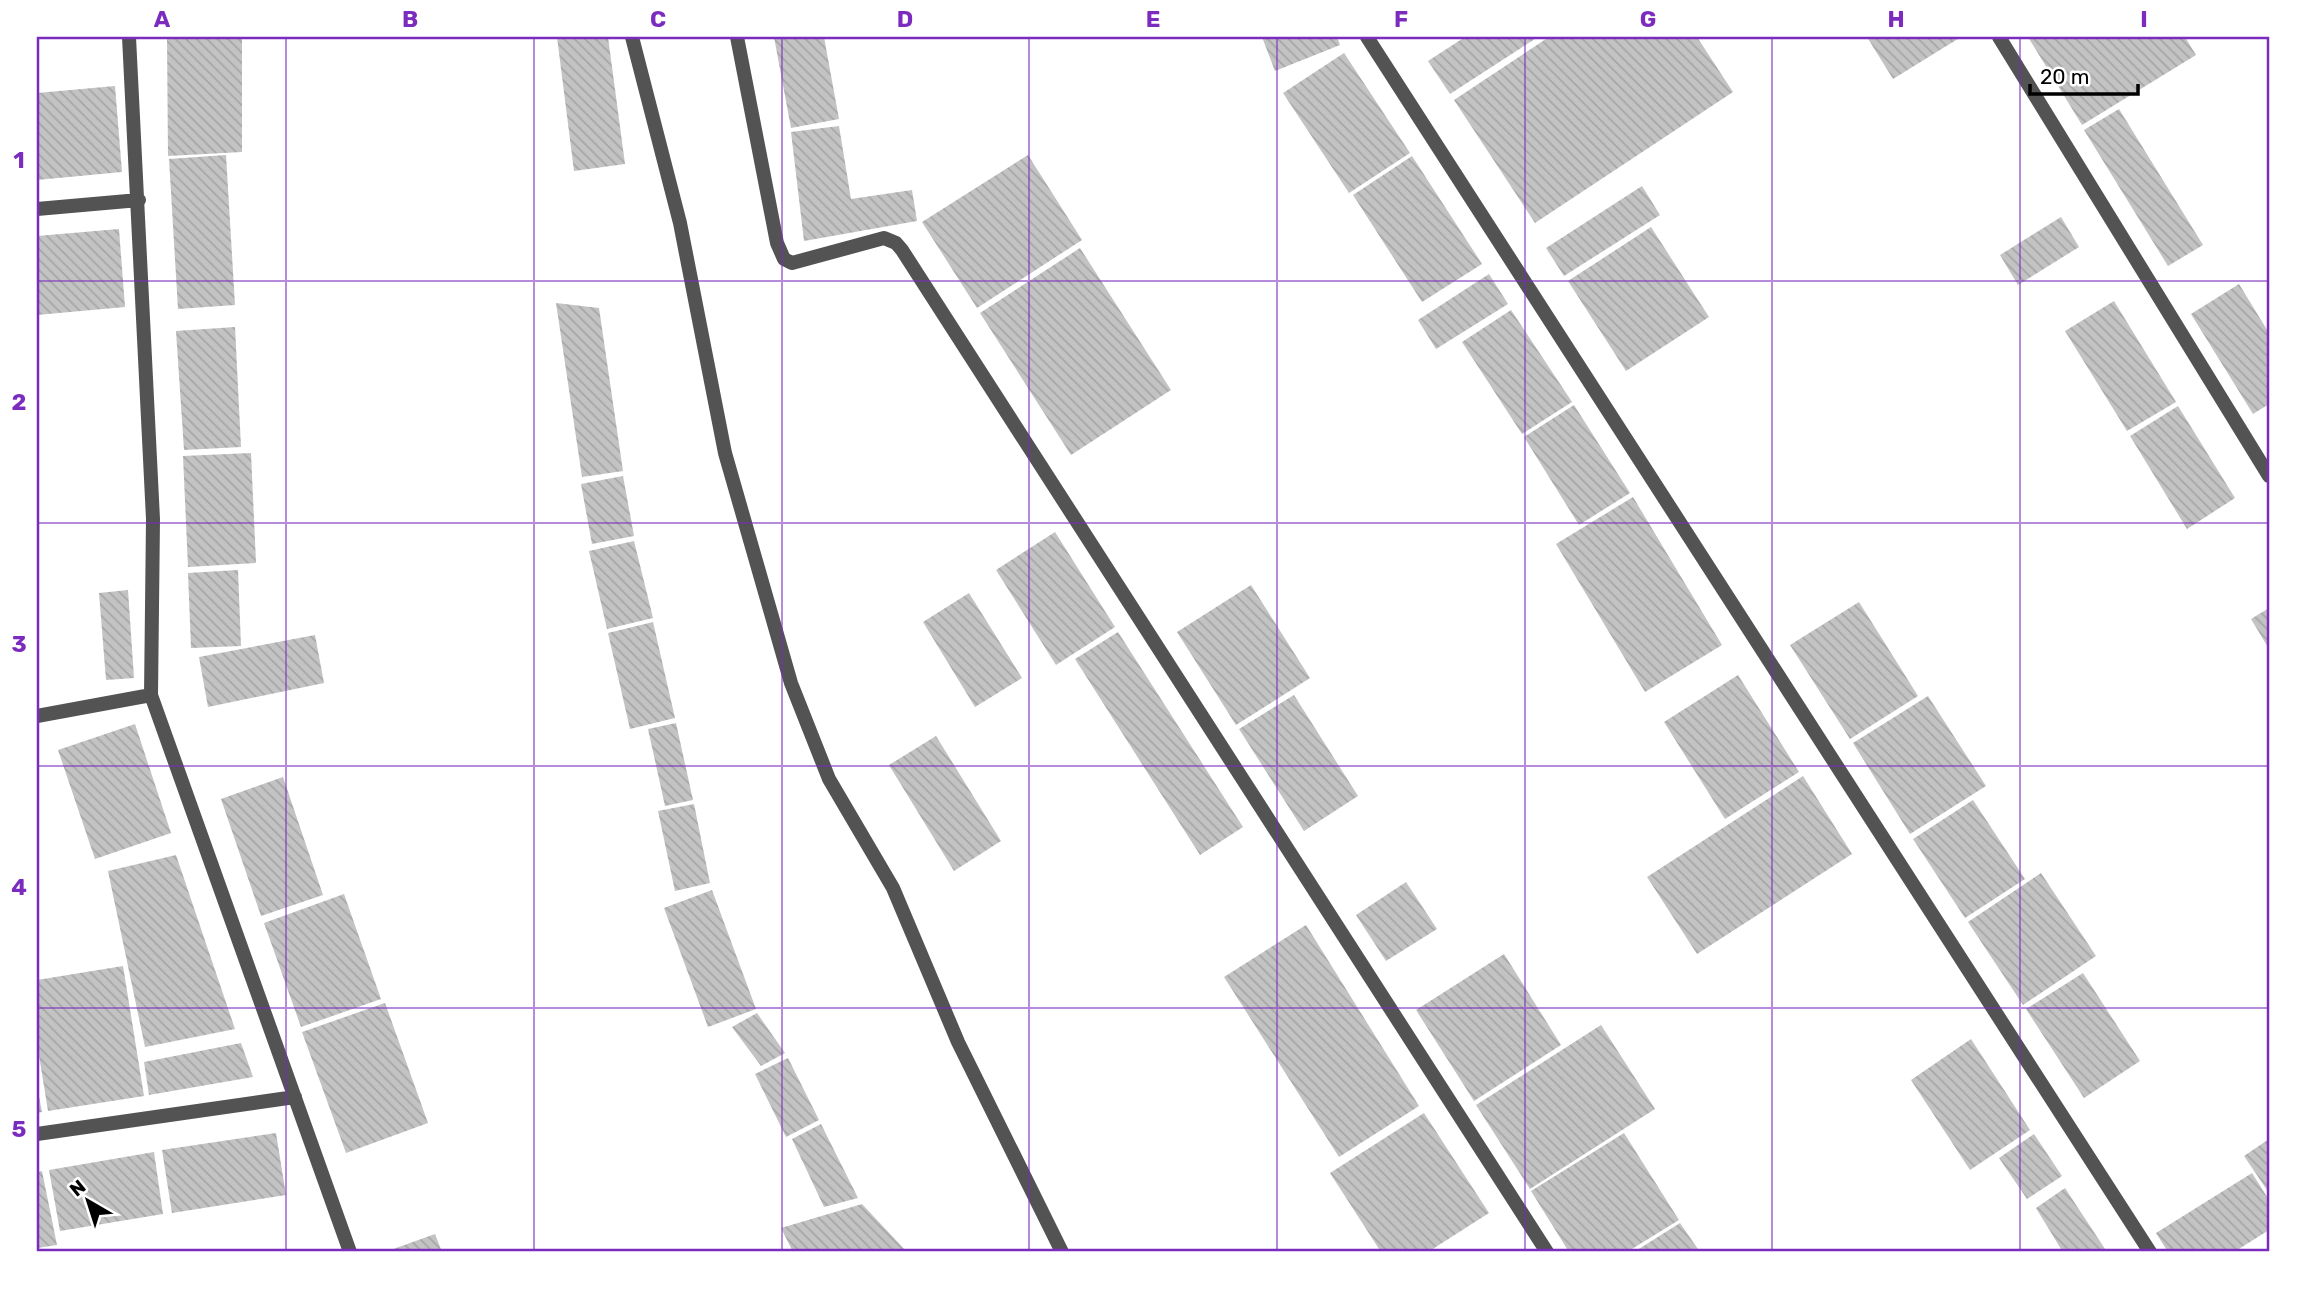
<svg xmlns="http://www.w3.org/2000/svg" width="2306" height="1289" font-family="Rubik,sans-serif">
<style>
.building{fill:url(#building-back-hatch)}
.lines{fill:none;stroke-linecap:round;stroke-linejoin:round}
.minor{stroke:#535353;stroke-width:14}
.grid{fill:none;stroke:#7b2cbf;stroke-width:2;stroke-opacity:0.55}
.neatline{fill:none;stroke:#7b2cbf;stroke-width:2.5}
.grid-label{font-size:23px;text-anchor:middle;font-weight:bold;fill:#7b2cbf}
</style>
<defs>
<pattern id="building-back-hatch" width="6" height="6" patternUnits="userSpaceOnUse" patternTransform="scale(1.75)"><rect width="6" height="6" fill="#c3c3c3"/><path d="M-1 5l2 2M0 0l6 6M5-1l2 2" fill="none" stroke="#a6a6a6"/></pattern>
</defs>
<rect width="100%" height="100%" fill="#fff"/>
<path class="building" d="M167,37H242V152L168,156Z
M557,37H608L625,164L574,171Z
M774,37H824L839,119L791,128Z
M1262,37H1337L1340,45L1275,71Z
M1465,37H1538L1450,94L1428,61Z
M1549,37H1697L1733,92L1535,223L1454,100Z
M1867,37H1961L1893,79Z
M2028,37H2185L2196,55L2082,125Z
M1344,53L1410,153L1349,193L1283,93Z
M115,86L122,172L37,180V93Z
M2119,109L2203,245L2168,266L2084,130Z
M839,126L851,199L912,190L917,221L804,241L791,132Z
M226,155L235,305L178,309L169,159Z
M1028,155L1082,240L977,308L922,222Z
M1412,156L1482,264L1422,302L1353,195Z
M1642,186L1660,215L1564,276L1546,248Z
M2061,217L2079,247L2018,285L2000,255Z
M1651,227L1709,317L1626,371L1568,281Z
M119,229L125,307L37,315V236Z
M1080,248L1171,390L1071,455L980,313Z
M1489,274L1508,304L1436,349L1418,320Z
M2239,284L2269,333V404L2253,414L2191,314Z
M2114,301L2176,402L2127,431L2065,331Z
M556,303L599,308L623,471L582,477Z
M1511,310L1572,402L1522,434L1462,342Z
M235,327L241,447L184,450L176,331Z
M1574,405L1630,493L1579,525L1524,437Z
M2178,406L2235,498L2187,529L2130,436Z
M251,453L256,563L188,567L183,456Z
M623,476L634,536L592,544L581,484Z
M1633,497L1722,645L1645,692L1556,544Z
M1055,532L1115,627L1056,665L996,570Z
M634,541L653,618L607,629L589,551Z
M238,570L241,646L191,648L188,573Z
M1251,585L1310,678L1236,725L1177,632Z
M128,590L134,678L106,680L99,593Z
M969,593L1022,678L975,707L923,622Z
M1859,602L1918,696L1850,739L1790,645Z
M2269,608V649L2251,619Z
M653,622L675,718L630,729L608,633Z
M1118,632L1243,827L1200,855L1075,659Z
M315,635L324,683L208,707L199,657Z
M1738,675L1799,772L1725,819L1664,722Z
M1294,695L1358,796L1304,831L1239,729Z
M1928,696L1986,786L1910,834L1853,743Z
M676,723L693,800L665,806L648,729Z
M135,724L171,833L95,859L58,750Z
M936,736L1001,841L954,871L889,765Z
M1803,776L1852,854L1697,954L1647,877Z
M283,777L323,895L261,916L221,799Z
M1973,800L2025,879L1965,918L1913,839Z
M694,804L710,883L675,891L658,811Z
M176,855L235,1029L145,1047L108,871Z
M2041,873L2096,956L2023,1005L1968,922Z
M1406,882L1437,929L1386,961L1356,915Z
M712,890L756,1009L708,1027L664,908Z
M344,894L381,999L301,1027L264,923Z
M1306,925L1419,1106L1339,1157L1224,977Z
M1504,954L1561,1045L1474,1101L1416,1010Z
M123,966L144,1096L48,1111L37,1043V980Z
M2083,973L2140,1061L2084,1098L2026,1009Z
M385,1003L428,1123L346,1153L302,1032Z
M757,1013L785,1053L761,1066L732,1027Z
M1601,1025L1655,1109L1530,1189L1476,1105Z
M1971,1039L2030,1130L1970,1170L1911,1080Z
M241,1043L253,1077L149,1095L144,1062Z
M788,1058L819,1120L786,1137L755,1074Z
M37,1086L42,1112L37,1113Z
M1424,1113L1489,1213L1428,1252H1381L1330,1173Z
M821,1124L858,1198L824,1207L792,1139Z
M276,1133L286,1195L172,1213L162,1150Z
M1624,1133L1679,1220L1627,1252H1569L1531,1191Z
M2034,1134L2062,1176L2027,1199L1999,1158Z
M2269,1139V1193L2244,1156Z
M154,1152L163,1214L60,1231L49,1170Z
M42,1171L57,1245L37,1248V1172Z
M2252,1173L2269,1200V1230L2234,1252H2168L2156,1233Z
M2065,1188L2107,1252H2056L2061,1249L2036,1208Z
M862,1204L907,1252H793L781,1228Z
M1680,1223L1700,1252H1634Z
M435,1234L442,1252H385Z"/>
<g class="lines">
<path class="minor" d="M129,37L153,519L151,695L350,1252
M632,37L680,223L725,453L791,683L829,779L893,888L958,1042L1062,1252
M737,37L777,243L784,259L792,263L884,238L896,243L902,250L1547,1252
M1367,37L2150,1252
M1999,37L2269,476
M37,209L139,200
M37,716L151,695
M37,1134L295,1097"/>
</g>
<path class="grid" d="M286,37V1252M534,37V1252M782,37V1252M1029,37V1252M1277,37V1252M1525,37V1252M1772,37V1252M2020,37V1252M37,281H2269M37,523H2269M37,766H2269M37,1008H2269"/>
<rect width="2306" height="1289" fill="none" stroke="#ffffff" stroke-width="77"/>
<g transform="translate(88 1201) rotate(321)" stroke="#ffffff" stroke-width="5" paint-order="stroke">
<path d="M0-5L12 26L0 18L-12 26Z" fill="#000000"/>
<text y="-10" font-size="19" font-weight="bold" text-anchor="middle" fill="#000000">N</text>
</g>
<path d="M2030 84v10h108v-10" fill="none" stroke="#000000" stroke-width="3.5"/>
<text x="2040" y="84" font-size="21" fill="#000000" stroke="#ffffff" stroke-width="5" paint-order="stroke">20 m</text>
<rect x="38" y="38" width="2230" height="1212" class="neatline"/>
<g class="grid-label">
<text x="162" y="27">A</text>
<text x="410" y="27">B</text>
<text x="658" y="27">C</text>
<text x="905" y="27">D</text>
<text x="1153" y="27">E</text>
<text x="1401" y="27">F</text>
<text x="1648" y="27">G</text>
<text x="1896" y="27">H</text>
<text x="2144" y="27">I</text>
<text x="19" y="168">1</text>
<text x="19" y="410">2</text>
<text x="19" y="652">3</text>
<text x="19" y="895">4</text>
<text x="19" y="1137">5</text>
</g>
</svg>
